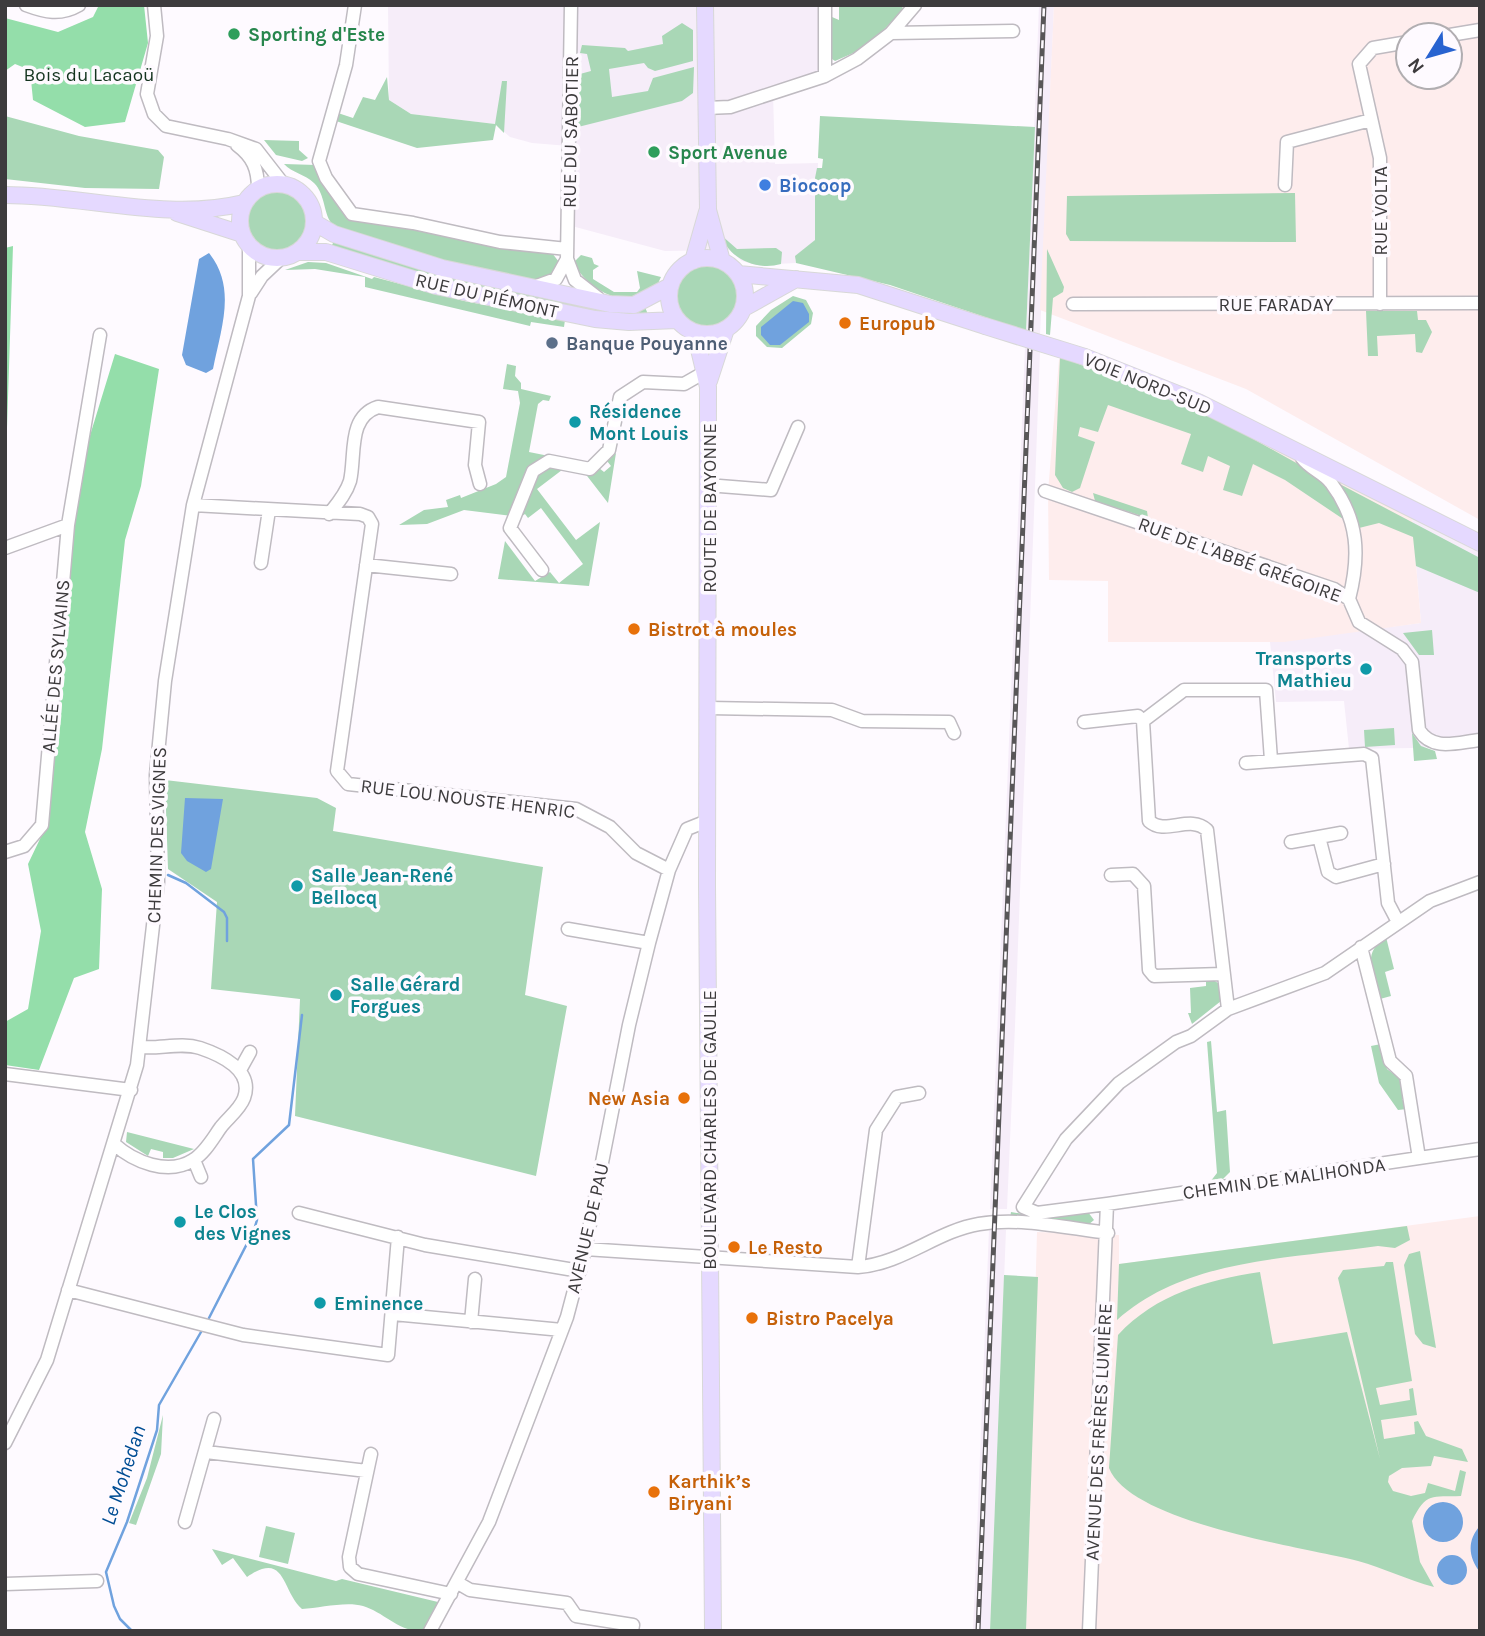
<svg xmlns="http://www.w3.org/2000/svg" width="1485" height="1636" font-family="Karla,sans-serif">
<style>
.built{fill:#f6edf9}
.industrial{fill:#feeded;fill-rule:evenodd}
.green{fill:#a9d7b6}
.forest{fill:#94deaa}
.water{fill:#70a2de}
.lines{fill:none;stroke-linecap:round;stroke-linejoin:round}
.stream{stroke:#70a2de;stroke-width:2.5}
.minor-casing{stroke:#bfbbc1;stroke-width:15}
.major-casing{stroke:#d8d8d8;stroke-width:18}
.minor{stroke:#fff;stroke-width:12}
.major{stroke:#e5d9ff;stroke-width:16}
.rail-casing{stroke:#585658;stroke-width:5}
.rail{stroke:#fefaff;stroke-width:2.5;stroke-dasharray:8;stroke-linecap:butt}
.major-bridge-casing{stroke:#d8d8d8;stroke-width:18;stroke-linecap:butt}
.major-bridge{stroke:#e5d9ff;stroke-width:16}
.leisure-dot{fill:#2e9e5b;stroke:#fefaff;stroke-width:2.5}
.shop-dot{fill:#3f7fe0;stroke:#fefaff;stroke-width:2.5}
.food-dot{fill:#e8710a;stroke:#fefaff;stroke-width:2.5}
.service-dot{fill:#5c6f8a;stroke:#fefaff;stroke-width:2.5}
.culture-dot{fill:#0f9aa8;stroke:#fefaff;stroke-width:2.5}
.labels{text-anchor:middle;stroke-width:7;stroke-linejoin:round;paint-order:stroke}
.leisure-label{font-size:19px;font-weight:bold;fill:#27864d;stroke:#fefaff;text-anchor:start}
.park-label{font-size:19px;fill:#14341f;stroke:#fefaff}
.street-label{font-size:19px;fill:#3d3b3d;stroke:#fefaff}
.shop-label{font-size:19px;font-weight:bold;fill:#366cbe;stroke:#fefaff;text-anchor:start}
.food-label{font-size:19px;font-weight:bold;fill:#c56008;stroke:#fefaff;text-anchor:start}
.service-label{font-size:19px;font-weight:bold;fill:#4e5e75;stroke:#fefaff;text-anchor:start}
.culture-label{font-size:19px;font-weight:bold;fill:#0d838f;stroke:#fefaff;text-anchor:start}
.water-label{font-size:21px;font-style:italic;fill:#004d94;stroke:#fefaff}
</style>
<rect width="100%" height="100%" fill="#fefaff"/>
<path class="built" d="M388,5H821L819,78L773,93L775,164L818,163L815,240L795,259L796,263L756,265L742,261L729,250L665,251L568,225L569,146L532,143L510,137L495,124L411,114L389,100Z
M1039,5H1054L1040,335L1026,331Z
M1025,347L1040,351L1015,1026L1007,1209H990Z
M1412,518L1480,553V740L1413,748L1349,749L1344,701L1276,702L1270,642L1421,623Z
M989,1229L1006,1230L990,1631H973Z"/>
<path class="industrial" d="M1054,5H1480V520L1246,389L1040,310ZM1408,35H1450V77H1408Z
M1059,359L1235,430L1412,518L1421,623L1284,642H1108V581L1049,580L1048,492Z
M1480,1216V1631H1026L1037,1232L1119,1235V1264Z"/>
<path class="green" d="M839,5H900L904,9L867,47L835,61L832,59V17L839,20Z
M682,23L693,30V61L655,71L648,68L644,63L609,69L612,97L648,91L653,78L694,67L693,93L682,101L578,127L580,74L591,71L587,54L580,53L582,45L625,48L628,51L663,44L662,36Z
M387,77L389,100L411,114L495,124L502,81H507L504,133L496,125L493,140L417,148L336,121L338,113L353,118L363,97L375,100Z
M5,116L79,136L158,150L164,157L159,189L85,188L5,179Z
M820,116L1035,127L1026,331L890,285L796,263L795,256L815,240V178L817,168H822L823,159L818,158Z
M264,140L299,141V150L308,158L302,161L276,155Z
M284,164L316,165L355,218L492,246L552,253L559,262L555,275L540,283L449,263L333,225C323,215 326,195 314,183C305,174 292,173 284,164Z
M246 221a31 31 0 1 1 62 0a31 31 0 1 1-62 0Z
M1295,193L1296,242L1070,241L1066,234L1067,196Z
M721,235L737,249L776,248L782,252L781,264C757,271 729,259 721,235Z
M335,239L645,307L649,317H619L471,288L331,247Z
M1047,249L1064,287L1063,292L1053,298L1050,335L1046,334Z
M581,255L592,258L594,264L599,266L593,270V279L614,292H637L640,288L637,271L661,277C645,317 588,296 574,262Z
M308,262L326,263L372,279L374,277L464,301L565,320L564,327L531,322L530,326L365,287V277L315,269L285,270Z
M676 296a32 32 0 1 1 64 0a32 32 0 1 1-64 0Z
M793,296L806,300L813,313L811,324L782,348L767,347L756,336V326L771,310Z
M1366,311H1417L1418,320H1426L1432,332L1422,353L1416,352L1415,334L1377,336L1378,356H1368Z
M1060,357L1165,396L1223,422L1316,474L1326,483L1346,521L1285,480L1253,464L1242,496L1223,490L1230,466L1208,456L1203,472L1181,464L1191,434L1108,405L1098,432L1080,427L1078,436L1095,442L1080,488L1072,492L1063,488L1055,475Z
M507,364L516,366L515,376L521,383V389L551,396L549,401L543,400L538,404L529,452L549,456L530,465L511,516L464,510L427,524L399,525L424,510L448,507L446,500L460,495L461,498L496,484L506,477L520,403L518,391L503,389Z
M616,453L608,503L584,472L599,468L604,472L611,466L607,461Z
M543,466H558L562,470L537,489L576,540L600,522L589,586L498,579L505,541L535,581L550,572L559,583L583,564L541,508L528,518L525,514L519,518L537,471Z
M1334,481L1480,558V593L1416,566L1413,537L1379,523L1359,528L1353,508Z
M1093,493L1147,511L1148,518L1095,501Z
M1432,630L1434,655H1419L1403,633Z
M1394,728L1395,745L1365,747L1364,730Z
M1412,733L1421,746L1435,751L1437,759L1414,761Z
M165,780L317,798L336,808L333,831L543,867L525,995L567,1006L536,1176L295,1116L300,999L211,989L217,902L168,869Z
M1386,937L1394,969L1385,972L1391,996L1380,999C1374,973 1360,954 1386,937Z
M1213,980L1218,983L1221,1001L1192,1024L1188,1013H1191L1190,988L1206,986V981Z
M1211,1041L1217,1112L1226,1110L1230,1172L1222,1180L1210,1182L1217,1173L1207,1042Z
M1381,1044L1387,1069L1402,1080V1100H1405L1407,1109L1398,1110L1379,1083L1371,1046Z
M127,1132L194,1149L173,1158H163V1152L151,1149L148,1156L126,1142Z
M1011,1212L1042,1217L1088,1212L1094,1220L1088,1225L1010,1218Z
M1407,1226L1410,1240L1395,1248L1378,1246C1290,1259 1186,1258 1117,1320L1119,1264Z
M1420,1251L1436,1348L1423,1344L1415,1334L1404,1265L1409,1254Z
M1386,1262H1393L1412,1381L1376,1388L1380,1405L1410,1400L1409,1389L1413,1388L1417,1415L1381,1420L1384,1439L1415,1434L1414,1422L1418,1421L1426,1436L1462,1449L1468,1462L1434,1456L1431,1466L1402,1468L1389,1476L1388,1482L1393,1491L1411,1496L1425,1493L1428,1483L1455,1491L1460,1470L1466,1472L1461,1496C1432,1497 1426,1492 1412,1521L1420,1562L1434,1587C1408,1580 1383,1568 1358,1561C1302,1547 1131,1523 1109,1468L1118,1335C1156,1294 1207,1280 1260,1272L1273,1344L1347,1332L1380,1459L1338,1278L1343,1270L1384,1266Z
M1004,1275L1038,1277L1026,1631H990Z
M163,1415L161,1454L136,1525L129,1523L147,1478Z
M266,1526L295,1533L288,1564L259,1557Z
M212,1549L336,1581L342,1579L438,1602L423,1630C401,1634 384,1612 363,1606C346,1601 320,1608 302,1609C281,1590 286,1550 247,1577L233,1558L222,1565Z"/>
<path class="forest" d="M99,5H144L148,43L125,122L85,127L33,100L30,70L15,64L5,71V18L58,32L93,17Z
M13,246L7,428L5,429V248Z
M115,354L159,369L141,486L125,540L102,749L85,832L102,889L99,969L74,978L39,1070L5,1065V1022L28,1009L41,931L28,864L49,820L72,529L88,442Z"/>
<path class="water" d="M209,253C237,288 221,328 213,369L206,373L186,365L182,355L199,259Z
M793,301L803,303L809,314V322L780,345H770L761,335V327Z
M185,798L223,799L211,869L206,872L187,861L181,853Z
M1423 1522a20 20 0 1 1 40 0a20 20 0 1 1-40 0Z
M1480,1526V1572C1468,1557 1467,1540 1480,1526Z
M1437 1570a15 15 0 1 1 30 0a15 15 0 1 1-30 0Z"/>
<g class="lines">
<path class="stream" d="M168,875L186,883L224,912L227,918V941
M209,1318L254,1230L257,1220L253,1159L289,1125L302,1015
M132,1631L120,1619L114,1606L106,1572L127,1522L157,1430L159,1405L201,1332"/>
<defs>
<path id="minor" d="M26,5C45,12 60,16 79,5
M154,5L157,36L147,94L154,114L166,126L228,139L256,149L284,185
M355,5L346,65L319,161L326,178L352,214L413,223L500,242L567,249
M891,33L915,5
M1450,35L1480,30
M825,76V5
M706,108L730,107L825,76L857,59L891,33L1013,31
M237,145C253,157 258,169 258,189
M1285,185L1287,142L1371,120
M567,259L575,280L598,298
M534,287L556,279L567,259L571,5
M251,293L262,276L280,259
M1073,304L1480,303
M1380,304V158L1359,64L1373,48L1408,42
M1302,458C1310,469 1324,473 1331,483C1359,520 1360,556 1349,599
M707,485L771,490L798,427
M1045,491L1334,589L1349,599
M193,505L360,514L368,517L372,524L337,771L348,784L576,809L610,827L636,853L669,870
M329,514C337,504 346,494 350,481C356,455 347,417 378,407L479,422L475,465L480,484
M68,525L100,335
M5,548L68,525L42,825L24,846L5,852
M261,563L269,510
M366,565L451,574
M542,570L510,528L533,471L549,461L590,469L609,450L620,397L643,382L684,384L705,372
M1349,599L1359,622L1402,649L1412,662L1419,730C1433,752 1458,742 1480,740
M709,708L832,710L862,721L949,722L954,733
M1143,721L1184,690H1266L1271,760
M1084,722L1138,716L1143,721L1149,821C1165,836 1190,814 1207,830L1228,1009
M1246,763L1364,754L1372,758L1388,903L1398,922
M1319,837L1328,872L1336,877L1384,864
M1291,842L1341,833
M1111,875L1133,874L1144,886L1149,970L1154,976L1222,974
M1480,882L1430,901L1325,973L1228,1009L1191,1036L1176,1042L1119,1083L1066,1139L1023,1207L1037,1213L1107,1204L1480,1149
M568,929L649,943
M1361,947L1390,1061L1406,1076L1419,1158
M240,1070L250,1052
M5,1074L131,1090
M114,1144C134,1162 168,1176 193,1160C205,1153 213,1138 221,1127C228,1118 240,1109 244,1098C254,1070 221,1055 200,1048C181,1042 160,1049 141,1047
M194,1160L201,1177
M299,1213L425,1245L580,1271
M585,1249L858,1267C902,1264 937,1231 979,1224C1021,1217 1066,1228 1108,1233
M858,1267L876,1130L897,1097L919,1093
M68,1290L243,1335L388,1355L398,1237
M393,1314L562,1330
M471,1322L475,1279
M5,1443L47,1360L137,1065L158,882L156,775L165,681L193,505L249,296V246
M206,1452L367,1471
M371,1454L349,1557L350,1567L358,1574L451,1594
M185,1522L214,1419
M458,1583L470,1590L567,1603L576,1616L633,1625L632,1631
M5,1584L97,1581
M430,1631L489,1522L567,1317L585,1249L629,1025L649,943L669,870L687,829L707,821
M1089,1631L1107,1204"/>
<path id="major" d="M705,5L708,210L722,261
M240 221a37 37 0 1 1 74 0a37 37 0 1 1-74 0Z
M5,195C85,195 166,222 244,203
M177,213L242,234
M315,223L334,234L442,268L610,304L634,305L670,286
M299,252H326L436,286L595,319L629,322L677,320
M669 296a38 38 0 1 1 76 0a38 38 0 1 1-76 0Z
M693,261L707,212
M738,274L858,285L985,326
M744,308L796,279
M695,333L708,387L707,885L713,1631
M1085,357L1198,402L1480,543
M709,381L726,329"/>
</defs>
<use href="#minor" class="minor-casing"/>
<use href="#major" class="major-casing"/>
<use href="#minor" class="minor"/>
<use href="#major" class="major"/>
<defs>
<path id="rail" d="M978,1631L1044,5"/>
</defs>
<use href="#rail" class="rail-casing"/>
<use href="#rail" class="rail"/>
<defs>
<path id="major-bridge" d="M985,326L1085,357"/>
</defs>
<use href="#major-bridge" class="major-bridge-casing"/>
<use href="#major-bridge" class="major-bridge"/>
</g>
<g class="leisure-dot">
<circle cx="234" cy="34" r="7"/>
<circle cx="654" cy="152" r="7"/>
</g>
<circle class="shop-dot" cx="765" cy="185" r="7"/>
<g class="food-dot">
<circle cx="845" cy="323" r="7"/>
<circle cx="634" cy="629" r="7"/>
<circle cx="684" cy="1098" r="7"/>
<circle cx="734" cy="1247" r="7"/>
<circle cx="752" cy="1318" r="7"/>
<circle cx="654" cy="1492" r="7"/>
</g>
<circle class="service-dot" cx="552" cy="343" r="7"/>
<g class="culture-dot">
<circle cx="575" cy="422" r="7"/>
<circle cx="1366" cy="669" r="7"/>
<circle cx="297" cy="886" r="7"/>
<circle cx="336" cy="995" r="7"/>
<circle cx="180" cy="1222" r="7"/>
<circle cx="320" cy="1303" r="7"/>
</g>
<g class="labels">
<g class="leisure-label">
<text x="248" y="41">Sporting d'Este</text>
<text x="668" y="159">Sport Avenue</text>
</g>
<g class="park-label">
<text x="89" y="81">Bois du Lacaoü</text>
</g>
<g class="street-label">
<text transform="translate(570 132) rotate(-89)" y="7">RUE DU SABOTIER</text>
<text transform="translate(1380 211) rotate(-90)" y="7">RUE VOLTA</text>
<text transform="translate(487 295) rotate(13)" y="7">RUE DU PIÉMONT</text>
<text x="1276" y="311">RUE FARADAY</text>
<text transform="translate(1148 383) rotate(22)" y="7">VOIE NORD-SUD</text>
<text transform="translate(709 508) rotate(-90)" y="7">ROUTE DE BAYONNE</text>
<text transform="translate(1240 559) rotate(20)" y="7">RUE DE L'ABBÉ GRÉGOIRE</text>
<text transform="translate(55 666) rotate(-85)" y="7">ALLÉE DES SYLVAINS</text>
<text transform="translate(468 798) rotate(7)" y="7">RUE LOU NOUSTE HENRIC</text>
<text transform="translate(156 835) rotate(-88)" y="7">CHEMIN DES VIGNES</text>
<text transform="translate(709 1130) rotate(-90)" y="7">BOULEVARD CHARLES DE GAULLE</text>
<text transform="translate(1284 1178) rotate(-8)" y="7">CHEMIN DE MALIHONDA</text>
<text transform="translate(587 1228) rotate(-77)" y="7">AVENUE DE PAU</text>
<text transform="translate(1098 1432) rotate(-87)" y="7">AVENUE DES FRÈRES LUMIÈRE</text>
</g>
<g class="shop-label">
<text x="779" y="192">Biocoop</text>
</g>
<g class="food-label">
<text x="859" y="330">Europub</text>
<text x="648" y="636">Bistrot à moules</text>
<text x="670" y="1105" text-anchor="end">New Asia</text>
<text x="748" y="1254">Le Resto</text>
<text x="766" y="1325">Bistro Pacelya</text>
<text x="668" y="1488">Karthik’s<tspan x="668" dy="22">Biryani</tspan></text>
</g>
<g class="service-label">
<text x="566" y="350">Banque Pouyanne</text>
</g>
<g class="culture-label">
<text x="589" y="418">Résidence<tspan x="589" dy="22">Mont Louis</tspan></text>
<text x="1352" y="665" text-anchor="end">Transports<tspan x="1352" dy="22">Mathieu</tspan></text>
<text x="311" y="882">Salle Jean-René<tspan x="311" dy="22">Bellocq</tspan></text>
<text x="350" y="991">Salle Gérard<tspan x="350" dy="22">Forgues</tspan></text>
<text x="194" y="1218">Le Clos<tspan x="194" dy="22">des Vignes</tspan></text>
<text x="334" y="1310">Eminence</text>
</g>
<g class="water-label">
<text transform="translate(123 1475) rotate(-72)" y="7">Le Mohedan</text>
</g>
</g>
<rect width="1485" height="1636" fill="none" stroke="#3d3b3d" stroke-width="14"/>
<g transform="translate(1429 56) rotate(233)"><circle r="33" fill="#fefaff" stroke="#b1aeb1" stroke-width="2"/>
<path d="M0-5L12 26L0 18L-12 26Z" fill="#2863d0"/>
<text y="-10" font-size="19" font-weight="bold" text-anchor="middle" fill="#3d3b3d">N</text>
</g>
</svg>
